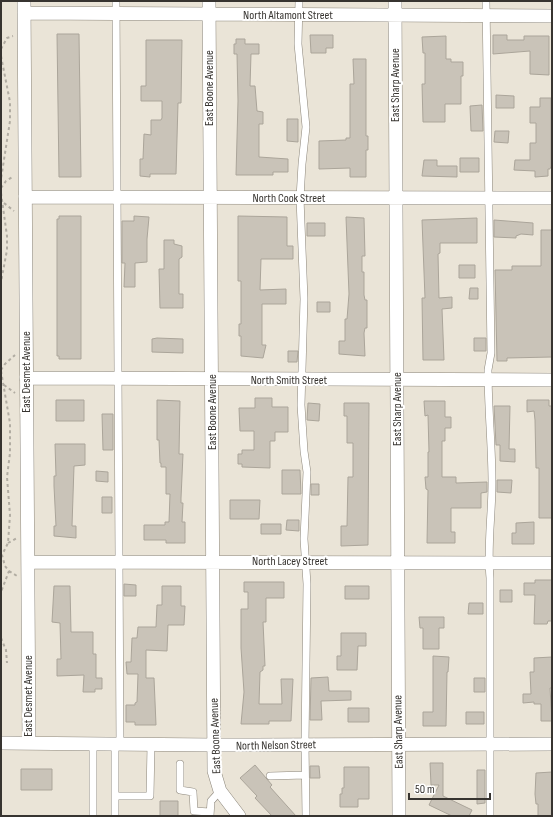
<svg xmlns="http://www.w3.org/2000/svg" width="553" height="817" font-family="'Sofia Sans Condensed',sans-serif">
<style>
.building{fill:#c9c3b8;stroke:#aba59a}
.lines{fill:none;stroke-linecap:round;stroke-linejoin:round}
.lane-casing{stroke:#8c867b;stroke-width:8}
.street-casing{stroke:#8c867b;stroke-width:14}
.path{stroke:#b1aca2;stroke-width:2;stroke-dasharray:3 3;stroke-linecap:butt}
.lane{stroke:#fff;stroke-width:7}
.street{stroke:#fff;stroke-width:13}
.labels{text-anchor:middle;stroke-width:4;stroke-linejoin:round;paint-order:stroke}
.street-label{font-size:12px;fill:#373430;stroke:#fff}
</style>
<rect width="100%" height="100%" fill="#eae4d7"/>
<path class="building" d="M57,34H79L81,177H59Z
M310,35H333V48H326V53H311Z
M493,35H507V40H524V36H549V75L530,74V51L493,54Z
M446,36V59H451V62H463V76H461V104H445V122H423L422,84H425V53H423L422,37Z
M236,39H245V44H259V54H251L250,86H255L257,111L263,112V124H259V157L288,159V172H273V175H236L238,101L237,54H234V44H236Z
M146,40H182L181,103H178L176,174H150V177L140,176V159H143L144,134L151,135V120H161L162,118V101H141V86H146Z
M353,59H366V136H368V150H366V177H350V168L319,169V141L346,140V138H350V84H354Z
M496,95L514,96V108H496Z
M540,98H551V166L550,169H548V176L535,177V171L514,170L515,160H530V143H536V123H530V107H540Z
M482,105L483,131H471L470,106Z
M287,119H298V142L287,141Z
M495,131H509L508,143L494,142Z
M460,158H479V172H460Z
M424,160H437V166H457V177L422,176Z
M59,216H81V359H59V356H57V219H59Z
M134,216L149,217L147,239V262L135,263V287H124L125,263H122V221H134Z
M238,216L287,217V246H293V259H261L260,290L286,289V304H262V345H266L263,358L241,356V336H239V324H241V281H238Z
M346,217L364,218L365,256H362V272H364V295L365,300H367V328H365L364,333L365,356L339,354V341H345V319H347L349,294Z
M477,218V243H440V253L438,254L439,298L452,297V308L442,309L444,360H423L422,298H425L422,220Z
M494,220L533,223V235L521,234L516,236V238L494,237Z
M307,223H325V236H307Z
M541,230H552V357L507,358V361H497L495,270H512V266H541Z
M164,240H174V244L182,246V257L179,259V294H183V308H160L159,269H164Z
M459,265H475V278H459Z
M470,288H478V299H469Z
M317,302H330V312H317Z
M157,338L183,339V353L152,352V339Z
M474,338H486V351H474Z
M288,351H298L297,362H288Z
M255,398H272V407H288V432H275V441H270V468L242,467V464H238V454H242V450H254V431H240L239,408H255Z
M56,400H84V421H56Z
M157,400L180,401L179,454H183L181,498V503H183L182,522H185V543H166V540H144V525H165V522H169L170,494H166V467H161V463H160L159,440H157Z
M527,400H549V406H552V518H539V468H536L535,420L534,411L527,412Z
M424,401H445V417H451V428H445V441H442V477H456V483L487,482V492L481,493V508H451V532H455V543H427L428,490L426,489L425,477H428V452H429L428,415L425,416Z
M308,403L320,404L319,421L307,420Z
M344,403H369L368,545L341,546V526H347L348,477H353V443H347V416H344Z
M494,406H510L509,449H515V462L500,461V445H496Z
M102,414H113V450H103Z
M55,444H85V465L74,466L72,526H76V538L54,536V526H56L54,486V476H56Z
M282,470H300L301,494H282Z
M96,471L108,472V482L96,481Z
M497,480H512L511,493L497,492Z
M311,484H319V495H311Z
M102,497H112V513H102Z
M230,500H260L259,519H230Z
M287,520H299V531L286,530Z
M534,522V544H512V533H516V523Z
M261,524H281V534H261Z
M535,580H552V621H548L547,624H534L535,595H524V583H535Z
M244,582H284V598H266V622H263L265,666H263V670L260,672L259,704H282L281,679H293L291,721H269V724H241L244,692L241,648V609H248V592H244Z
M124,584L136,585V596H124Z
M54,586H70L71,632H93V654H96V678H102V689H95V692H83L84,675L57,676V659H61L60,623L52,622Z
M162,586H181V606H185L184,625H168L167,651L146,650V678H154L156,725H135V722H126V705H135V703L137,702L138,674H127L126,662H131L132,638H137L138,627H156L157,605H162Z
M345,586H369V599H345Z
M500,590H512V602H500Z
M469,603H483V614H468Z
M419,617H444V628H439V649H423V628H420Z
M341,633H366V646H358L357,670H337V656H341Z
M433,656L449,657L448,672H447L446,726H423V712H433Z
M552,657V688H550L552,721H541V704H534V702L523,703V694H531L530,672H534V658Z
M328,677L329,691H351V700L321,701L322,720H310L311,678Z
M474,678H485V692H474Z
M348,708H369V722H348Z
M466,712H484V724H466Z
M430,763H443V796L472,810L469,816H452L429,805L439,785H431Z
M255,765L272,785L270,787L296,816H272L255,798L257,796L240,778Z
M310,766H319L320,778H310Z
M344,767H369V799H358V807H340V794H342V788H344Z
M21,769H52V790H21Z
M477,770H485V803L477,804Z
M552,772V816H538V804H536L535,794L536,773Z
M160,801H178V816H160Z"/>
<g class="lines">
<defs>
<path id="lane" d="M116,1L120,745
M299,1L298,44L306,127L302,164L300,198L304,299L301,405L304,451L307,472L304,539L307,584L305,744L306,816
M486,1L491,353L488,370C488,408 492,446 492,483C492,515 487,546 490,578V816
M180,764V790L193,792L194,811L210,812
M270,776L305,775
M115,796H150L151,745
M93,816V745
M115,816V745
M210,816L211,801L220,791"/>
<path id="street" d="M24,1L29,743
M209,1L214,771L220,791L239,816
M395,1L399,816
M24,13L552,16
M25,197L552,198
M26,378L552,380
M28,562L552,563
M1,743L214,745L552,744"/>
</defs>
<use href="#lane" class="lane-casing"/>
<use href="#street" class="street-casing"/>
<path class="path" d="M1,49L7,38L13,36
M1,56L10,102V121L1,179
M1,188L6,181L14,176
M1,193L7,236V250L1,282
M4,203L14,211
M1,370L5,364L15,355
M1,371L10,423V453L7,477L10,515L8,543L2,555L5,566L9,571L1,592
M4,385L15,393
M8,543L17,538
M9,571L17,576
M1,638L6,650L7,663"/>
<use href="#lane" class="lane"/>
<use href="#street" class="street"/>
</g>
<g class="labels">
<g class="street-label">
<text x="288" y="19">North Altamont Street</text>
<text transform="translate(395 85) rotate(-90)" y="4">East Sharp Avenue</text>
<text transform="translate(209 88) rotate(-90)" y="4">East Boone Avenue</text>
<text x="289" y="202">North Cook Street</text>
<text transform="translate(26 372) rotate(-90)" y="4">East Desmet Avenue</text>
<text x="289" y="384">North Smith Street</text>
<text transform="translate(397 409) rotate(-90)" y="4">East Sharp Avenue</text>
<text transform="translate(212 412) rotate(-90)" y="4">East Boone Avenue</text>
<text x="290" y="565">North Lacey Street</text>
<text transform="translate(28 696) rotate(-90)" y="4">East Desmet Avenue</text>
<text transform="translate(398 732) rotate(-91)" y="4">East Sharp Avenue</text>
<text transform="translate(215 736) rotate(-92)" y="4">East Boone Avenue</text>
<text transform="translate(276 745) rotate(-1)" y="4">North Nelson Street</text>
</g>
</g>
<rect width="553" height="817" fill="none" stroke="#373430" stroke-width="4"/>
<path d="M409 793v6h81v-6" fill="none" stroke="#373430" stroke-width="2"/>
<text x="415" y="793" font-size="12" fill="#373430" stroke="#ffffff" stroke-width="3" paint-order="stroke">50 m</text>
</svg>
